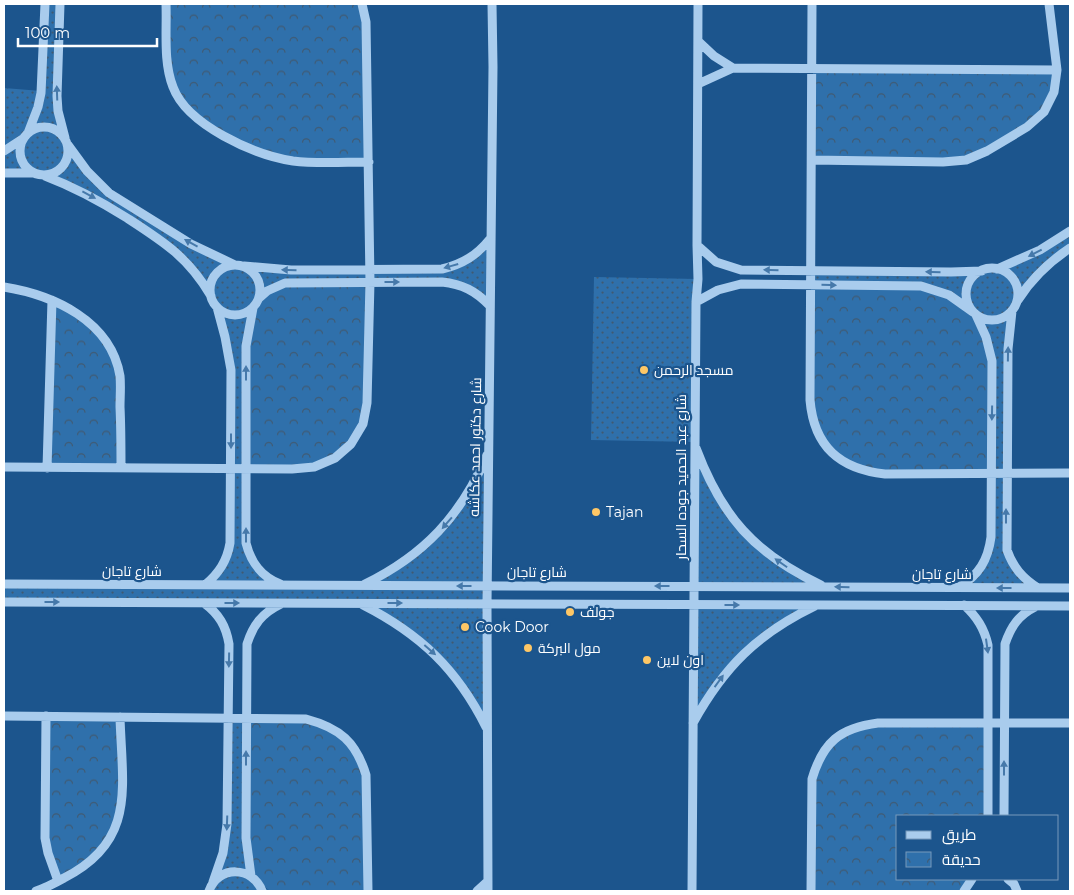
<svg xmlns="http://www.w3.org/2000/svg" width="1074" height="895" font-family="Montserrat,Cairo,sans-serif">
<style>
.grass{fill:url(#grass-dots)}
.park{fill:url(#park-crowns)}
.lines{fill:none;stroke-linecap:round;stroke-linejoin:round}
.minor{stroke:#a9cced;stroke-width:9}
.oneway{fill:#4679aa}
.poi-dot{fill:#fec766;stroke:#1c558d;stroke-width:2}
.labels{text-anchor:middle;stroke-width:4.5;stroke-linejoin:round;paint-order:stroke}
.poi-label{font-size:14px;fill:#fff;stroke:#1c558d;text-anchor:start}
.street-label{font-size:14px;fill:#fff;stroke:#1c558d}
</style>
<defs>
<pattern id="grass-dots" width="8" height="8" patternUnits="userSpaceOnUse" patternTransform="scale(1.25)"><rect width="8" height="8" fill="#2f70ab"/><path d="M2 2h.1M6 6h.1" fill="none" stroke="#405a72" stroke-width="1.8" stroke-linecap="round"/></pattern>
<pattern id="park-crowns" width="20" height="18" patternUnits="userSpaceOnUse" patternTransform="scale(1.25)"><rect width="20" height="18" fill="#2f70ab"/><path d="M2 6a3 3 0 1 1 6 0M12 15a3 3 0 1 1 6 0" fill="none" stroke="#405a72"/></pattern>
</defs>
<rect width="100%" height="100%" fill="#1c558d"/>
<path class="grass" d="M45,4H60L57,81L68,145L109,193L235,265L244,266H454L490,239V306L464,286L294,283L260,298L253,308L249,554L272,580L362,585L386,573L448,522L489,451L487,730L436,655L361,603L4,602V584L205,585L228,553L231,370L217,307L211,296L168,244L45,176L34,173H4V88L41,91Z
M1070,231V248L1017,302L1012,311L1010,323L1011,561L1038,588H958L969,581L989,550L992,361L811,285V271H982L997,269Z
M594,277L698,279L694,442L722,503L766,553L824,586H694V442L591,440Z
M694,604L817,605L744,652L693,723Z
M228,718H246L260,885L270,891H208L223,853Z"/>
<path class="park" d="M166,4H362L369,162L293,161L270,155L212,128L173,88Z
M813,69L1057,70L1044,112L966,160H812Z
M370,282L367,403L351,444L314,467L246,468V346L253,308L259,298L275,286Z
M811,285L935,289L976,315L990,349L991,473L885,474L837,458L811,417Z
M52,300L103,336L120,377L121,468H47Z
M46,716L120,717L122,798L106,847L58,881L48,853Z
M246,718L323,723L361,759L368,891H270L251,876Z
M988,723V816H898V879H972L962,891H811L812,779L827,746L859,726Z"/>
<g class="lines">
<path class="minor" d="M60,4L57,96L58,111L65,138
M166,4C167,30 163,62 173,87C187,125 254,155 293,161C316,164 345,162 369,162
M812,4L810,400C814,447 840,469 885,474L1070,473
M698,41L714,56L733,68
M698,84L733,68L1057,70
M20 151a24 24 0 1 1 48 0a24 24 0 1 1-48 0Z
M28,133L38,107L41,93L45,4
M68,145L87,171L109,193L191,244L235,265
M4,151L24,138
M812,160L943,162L966,160L987,151L1027,127L1044,112L1054,92L1057,70L1049,4
M4,173H33
M45,176C74,187 100,201 127,218C164,242 188,257 211,296
M697,245L716,262L741,270L951,272L982,271
M210 290a25 25 0 1 1 50 0a25 25 0 1 1-50 0Z
M244,266L291,270L442,269C463,264 477,255 490,239
M966 294a26 26 0 1 1 52 0a26 26 0 1 1-52 0Z
M997,269L1040,250L1070,231
M4,287C54,295 111,321 120,376C121,386 120,397 120,407C121,427 121,447 121,468
M259,298L267,291L285,283L442,282C462,284 476,291 490,306
M1018,300C1032,278 1049,262 1070,248
M696,302L718,290L741,284L921,286L949,295L973,312
M253,308L246,346V543C251,563 261,576 280,584
M1012,311L1008,349L1007,550C1013,567 1022,578 1038,588
M696,448C722,517 754,553 821,585
M4,467L292,469L314,467L335,458L351,444L363,424L367,403L370,282L366,22L362,4
M47,468L52,300
M4,584L1070,588
M365,584C424,555 461,516 487,455
M205,585C219,573 227,561 230,543L231,370L225,337L217,307
M959,587C979,575 988,560 991,537L992,361L986,337L976,315
M4,602L1070,606
M204,603C219,614 226,626 229,644L227,824L223,853L213,882
M363,605C420,634 457,669 486,727
M964,605C977,617 984,628 988,645V816
M4,716L306,719C340,728 356,742 366,775L368,891
M46,716L45,838L48,853L58,881
M693,723C724,667 757,634 815,606
M1004,816L1005,644C1011,626 1019,615 1035,607
M251,876L246,838L247,644C253,625 262,613 281,604
M1008,879L1014,884L1017,891
M36,891C46,888 55,883 64,878C137,841 122,787 120,717
M209,891C218,865 253,866 262,891
M477,891L488,881
M488,891L487,604L493,67L492,4
M692,891L696,302L698,279L697,245L698,4
M811,891L812,779C823,742 840,728 878,723H1070
M964,891L972,879"/>
</g>
<defs><path id="oneway-solid" d="M-6-.8H1V-3.2L6.5 0L1 3.2V.8H-6Z" transform="scale(1.25)"/></defs>
<g class="oneway">
<use href="#oneway-solid" transform="translate(57 93) rotate(-92)"/>
<use href="#oneway-solid" transform="translate(89 195) rotate(28)"/>
<use href="#oneway-solid" transform="translate(191 243) rotate(-151)"/>
<use href="#oneway-solid" transform="translate(1035 253) rotate(153)"/>
<use href="#oneway-solid" transform="translate(451 266) rotate(164)"/>
<use href="#oneway-solid" transform="translate(289 270) rotate(-179)"/>
<use href="#oneway-solid" transform="translate(771 270) rotate(-179)"/>
<use href="#oneway-solid" transform="translate(933 272) rotate(-179)"/>
<use href="#oneway-solid" transform="translate(392 282)"/>
<use href="#oneway-solid" transform="translate(829 285) rotate(1)"/>
<use href="#oneway-solid" transform="translate(1008 354) rotate(-89)"/>
<use href="#oneway-solid" transform="translate(246 373) rotate(-90)"/>
<use href="#oneway-solid" transform="translate(992 413) rotate(91)"/>
<use href="#oneway-solid" transform="translate(231 441) rotate(90)"/>
<use href="#oneway-solid" transform="translate(1006 516) rotate(-90)"/>
<use href="#oneway-solid" transform="translate(447 523) rotate(131)"/>
<use href="#oneway-solid" transform="translate(246 535) rotate(-90)"/>
<use href="#oneway-solid" transform="translate(781 563) rotate(-145)"/>
<use href="#oneway-solid" transform="translate(464 586) rotate(-180)"/>
<use href="#oneway-solid" transform="translate(662 586) rotate(-180)"/>
<use href="#oneway-solid" transform="translate(842 587) rotate(-179)"/>
<use href="#oneway-solid" transform="translate(1004 588) rotate(-180)"/>
<use href="#oneway-solid" transform="translate(52 602)"/>
<use href="#oneway-solid" transform="translate(232 603)"/>
<use href="#oneway-solid" transform="translate(395 603)"/>
<use href="#oneway-solid" transform="translate(732 605)"/>
<use href="#oneway-solid" transform="translate(987 646) rotate(82)"/>
<use href="#oneway-solid" transform="translate(430 650) rotate(41)"/>
<use href="#oneway-solid" transform="translate(229 660) rotate(91)"/>
<use href="#oneway-solid" transform="translate(719 681) rotate(-54)"/>
<use href="#oneway-solid" transform="translate(246 758) rotate(-90)"/>
<use href="#oneway-solid" transform="translate(1004 768) rotate(-90)"/>
<use href="#oneway-solid" transform="translate(227 823) rotate(92)"/>
</g>
<g class="poi-dot">
<circle cx="644" cy="370" r="5"/>
<circle cx="596" cy="512" r="5"/>
<circle cx="570" cy="612" r="5"/>
<circle cx="465" cy="627" r="5"/>
<circle cx="528" cy="648" r="5"/>
<circle cx="647" cy="660" r="5"/>
</g>
<g class="labels">
<g class="poi-label">
<text x="654" y="375">مسجد الرحمن</text>
<text x="606" y="517">Tajan</text>
<text x="580" y="617">جولف</text>
<text x="475" y="632">Cook Door</text>
<text x="538" y="653">مول البركة</text>
<text x="657" y="665">اون لاين</text>
</g>
<g class="street-label">
<text transform="translate(475 447) rotate(-89)" y="5">شارع دكتور احمد عكاشه</text>
<text transform="translate(681 477) rotate(-90)" y="5">شارع عبد الحميد جوده السحار</text>
<text x="132" y="576">شارع تاجان</text>
<text x="537" y="577">شارع تاجان</text>
<text x="942" y="579">شارع تاجان</text>
</g>
</g>
<rect width="1074" height="895" fill="none" stroke="#ffffff" stroke-width="10"/>
<rect x="896" y="815" width="162" height="65" fill="#1c558d" stroke="#7799bb"/>
<rect x="906" y="831" width="25" height="8" fill="#a9cced" stroke="#7799bb"/>
<text x="942" y="840" font-size="15" fill="#ffffff">طريق</text>
<rect x="906" y="852" width="25" height="15" fill="url(#park-crowns)" stroke="#7799bb"/>
<text x="942" y="865" font-size="15" fill="#ffffff">حديقة</text>
<path d="M18 38v8h139v-8" fill="none" stroke="#ffffff" stroke-width="2.5"/>
<text x="25" y="38" font-size="15" fill="#ffffff" stroke="#1c558d" stroke-width="4" paint-order="stroke">100 m</text>
</svg>
